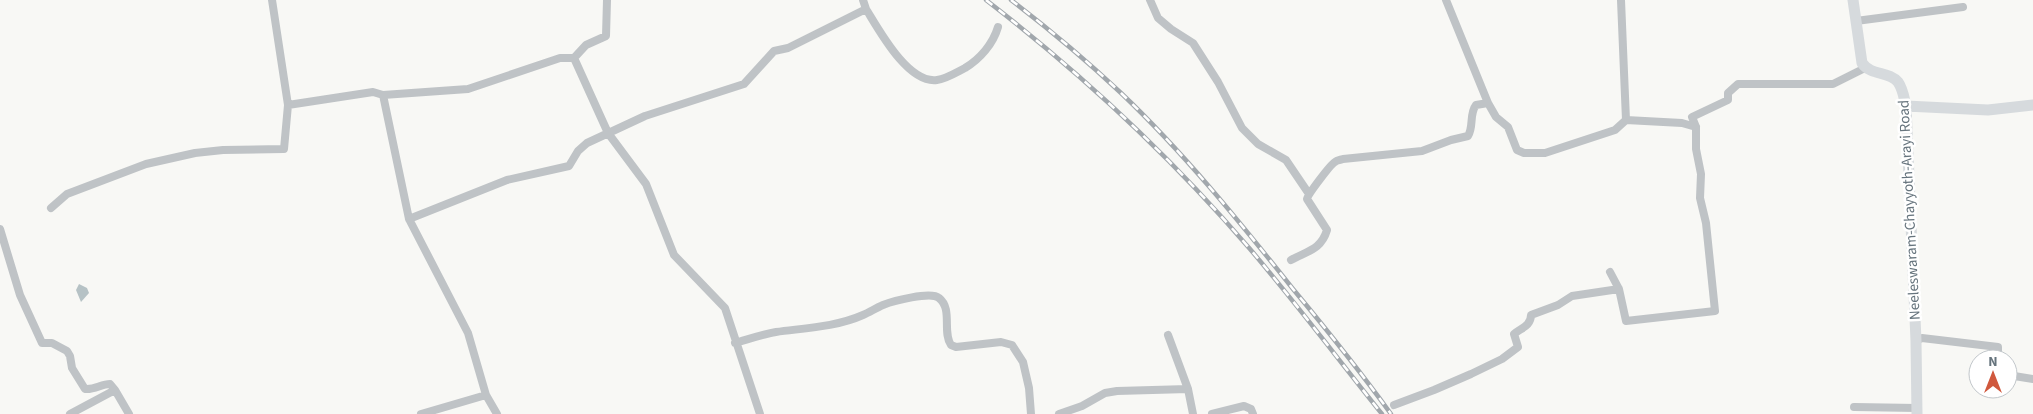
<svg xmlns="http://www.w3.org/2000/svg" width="2033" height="414" font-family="'Source Sans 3',sans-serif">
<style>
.water{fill:#b6c2c5}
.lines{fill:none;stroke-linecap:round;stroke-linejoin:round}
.street{stroke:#bfc3c6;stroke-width:8}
.secondary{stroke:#d6dadd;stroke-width:11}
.rail-casing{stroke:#a1a7ac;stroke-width:4.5}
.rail{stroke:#fff;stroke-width:2.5;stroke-dasharray:8;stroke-linecap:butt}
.labels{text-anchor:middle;stroke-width:5;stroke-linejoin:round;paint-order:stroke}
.street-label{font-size:15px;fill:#66747d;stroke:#fff}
</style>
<rect width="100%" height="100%" fill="#f8f8f5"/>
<path class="water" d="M79,284L87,288L89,293L81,302L76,290Z"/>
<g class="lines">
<path class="street" d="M272,0L288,105L373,92L383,95L409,219
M607,0L606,36L586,45L574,58L608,133L646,184L674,255L725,308L760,414
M1150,0L1158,18L1171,29L1193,43L1218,82L1242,128L1258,144L1286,160L1309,194
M1446,0L1488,103L1496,117L1508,127L1517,150L1524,153H1545L1615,130L1626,120L1682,123L1696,127
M1621,0L1626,120
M866,9C879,30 908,84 937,80C946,79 957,72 965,68C980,59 993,44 998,27
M1856,21L1963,7
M383,95L468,89L560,58H574
M51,208L67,194L146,164L195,153L223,150L284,149L288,105
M0,229L20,295L42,343H52L67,351L70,356L72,368L85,389C95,390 101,384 110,384L115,390
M1291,260C1307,251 1321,250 1327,230L1307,199C1308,194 1331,164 1335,162C1337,160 1340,160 1343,159L1422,151L1451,140L1468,136C1474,126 1469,114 1476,105L1488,103
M1610,272L1619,289L1626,321L1715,311L1706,223L1700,198L1701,174L1696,149V127L1692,117L1728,100V93L1738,84H1833L1865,68
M1168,335L1188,389
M1916,341L1922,338L1998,347V359
M735,343C749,339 763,334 776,332C805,328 836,327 863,315C870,312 876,308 883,305C893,301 931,291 939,298C953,309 942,332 951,345L956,347L1001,342L1012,345L1023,362L1029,388L1031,414
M2008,375L2033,379
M1394,405L1434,390L1471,374L1502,359L1518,347L1514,334C1521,328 1531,326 1531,315L1558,305L1572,296L1619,289
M1854,407L1917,408
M70,414L115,390L129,414
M421,414L486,395
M497,414L486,395L468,333L409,219L507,180L569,166L578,151L587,143L645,116L744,84L774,51L788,48L866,9L863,0
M1059,414L1082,406L1105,393L1117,391L1188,389L1193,414
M1212,414L1244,406L1251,409L1253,414"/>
<path class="secondary" d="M1853,0L1862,63C1871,76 1889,71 1898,82C1903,89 1904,98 1906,106L1916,341L1917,414
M1906,106L1988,110L2033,105"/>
<defs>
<path id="rail" d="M986,0C1082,74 1171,157 1250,249C1295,302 1338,359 1382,414
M1011,0C1049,29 1086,60 1121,93C1184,153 1239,221 1293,289C1327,330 1360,371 1391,414"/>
</defs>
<use href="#rail" class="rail-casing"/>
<use href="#rail" class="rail"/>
</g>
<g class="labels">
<g class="street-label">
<text transform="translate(1909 210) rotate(-93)" y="5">Neeleswaram-Chayyoth-Arayi Road</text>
</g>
</g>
<g transform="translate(1993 374)"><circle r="24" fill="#ffffff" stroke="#c2c7cb"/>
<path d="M0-4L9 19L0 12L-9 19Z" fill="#d0583d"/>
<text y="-8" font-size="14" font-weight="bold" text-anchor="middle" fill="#66747d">N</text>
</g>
</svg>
